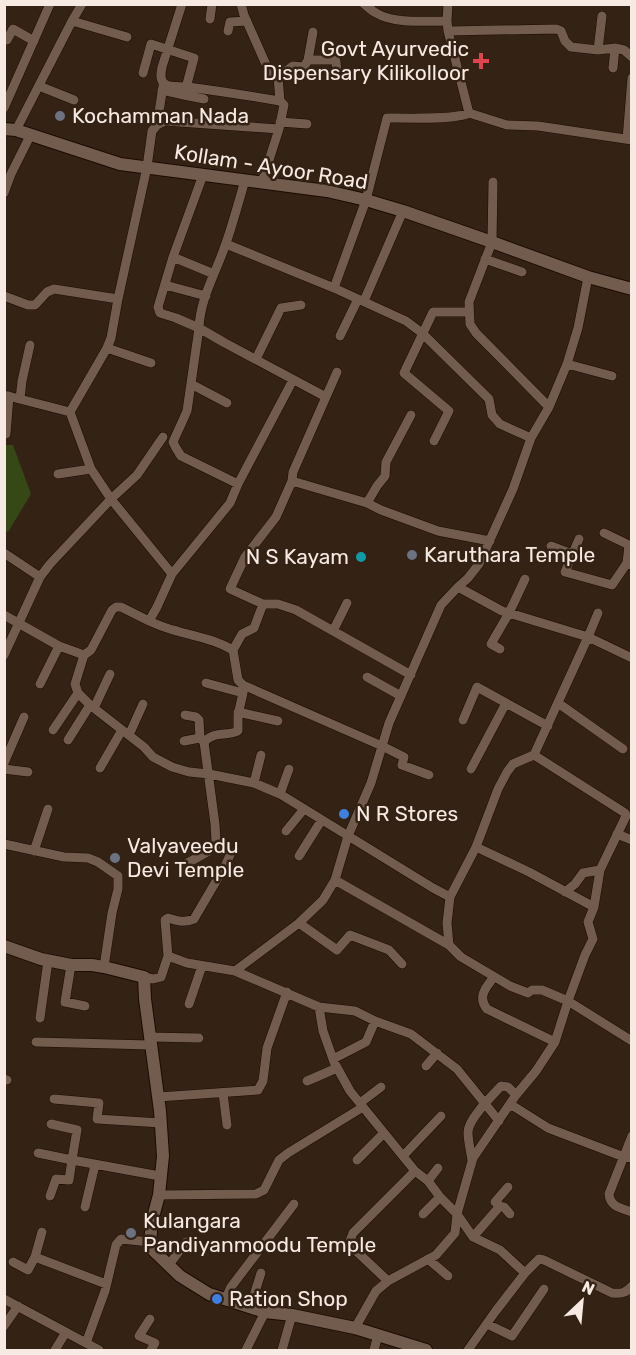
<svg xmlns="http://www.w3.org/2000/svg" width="636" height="1355" font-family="Rubik,sans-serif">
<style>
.green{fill:#354815}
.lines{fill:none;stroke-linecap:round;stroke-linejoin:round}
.street-casing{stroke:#1b0b02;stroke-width:10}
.secondary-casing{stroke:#1b0b02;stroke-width:14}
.street{stroke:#715c4d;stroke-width:9}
.secondary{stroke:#715c4d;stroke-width:12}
.health-dot{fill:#e0444e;stroke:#342215;stroke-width:2}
.worship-dot{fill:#6b7280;stroke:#342215;stroke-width:2}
.culture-dot{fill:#0f9aa8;stroke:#342215;stroke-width:2}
.shop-dot{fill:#3f7fe0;stroke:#342215;stroke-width:2}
.labels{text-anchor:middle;stroke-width:5;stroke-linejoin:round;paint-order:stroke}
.poi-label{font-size:21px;fill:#f7eae2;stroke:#342215;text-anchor:start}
.street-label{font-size:21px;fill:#f7eae2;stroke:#342215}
</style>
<rect width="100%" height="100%" fill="#342215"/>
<path class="green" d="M5,445H13L31,494L8,532L4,530Z"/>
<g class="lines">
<defs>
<path id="street" d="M182,4L162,67C161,72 159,80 165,84C170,88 182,86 188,87C219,91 250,96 280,101
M241,4L244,15L268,69L278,77L280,101L284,105L279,129L262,182
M364,4C368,7 372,11 376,13C394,24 426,21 447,21
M210,19L212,4
M72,21L127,37
M228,31L230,22L247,21
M448,31L556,29L561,31L565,41L571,47L598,50L615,48L624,50L632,57
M4,39L7,40L13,29L34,41
M598,50L602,16
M308,60H334L336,61L337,74
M613,68L615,48
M143,73L151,44L194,58L184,95L162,90
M278,77L293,66L304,67L308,60L313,32
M39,86L74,100
M184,95L204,99
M4,108L50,4
M469,113L507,125L538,126L632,140
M280,122L307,124
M157,125L163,86
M16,130L72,21L82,4
M627,139L632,78
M203,175L173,257L158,307L160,313L176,318L199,328L187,411L173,442L176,448L181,456L238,484
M245,180C239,201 233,223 226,243C217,271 200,298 199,328L225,343L326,397L293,472L292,481L367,503L381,510L438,531L490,541
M493,182L492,242L469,302L470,324L476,333L549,407
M4,193L11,174L31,134
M226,244L334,288L406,321L422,333L489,399L492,415L500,424L531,438
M173,257L214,274
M485,259L522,272
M588,277L578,328L567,364L549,407L531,438L513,489L479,564L468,578L458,587L502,611L588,637L632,658
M165,285L206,296
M334,288L366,200L387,118C403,118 457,120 469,113L448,31L447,21L448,4
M4,296L28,305H35L47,292L54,289L118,299
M364,301L403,211
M340,336L358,299
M107,348L151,363
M256,359L281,308L301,305
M567,364L612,376
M191,384L227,403
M4,395L70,412L91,469L111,499L172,574L157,607L149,621C158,625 168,629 177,631C197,637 214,639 233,650L238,680L243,685L382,746L404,757L402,765L429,775
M326,397L337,372
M20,399L22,381L30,345
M70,412L107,348L111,338L118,299L147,167L152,131L157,125L165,121L279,129
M6,434L9,396
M434,441L449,411L404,373L433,312H469
M58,474L91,469
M367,503L377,486L385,476L386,462L411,415
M604,533L629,545L627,563
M579,539L565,572L612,585L627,563L632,565
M551,546L572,554
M4,553L40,577
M172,574L230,503L238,484L293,380
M263,604H278L296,610L411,675
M4,615L59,646L84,655L75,684L78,693L90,705L144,747L153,757L172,767L189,772L209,774L254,783L280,794L433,888L450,897L447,923L449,945L461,957L510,986L528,993L532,990H542L568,1001L632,1041
M333,631L347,603
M500,649L491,644L509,613L525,579
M233,650L242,634L254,628L263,604L230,589L245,557L276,517L292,481
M4,655L40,577L50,564L111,499L137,475L163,437
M84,655L91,650L112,610L116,607H121L149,621
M367,677L401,696
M206,683L243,693
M40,684L59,646
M558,703L623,749
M94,708L110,674
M238,712L278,721
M185,715L196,717L199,720L200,738L204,742
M463,720L477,687L548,726
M53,730L78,693
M129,735L143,704
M68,740L90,705
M184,741L200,738
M4,763L24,717
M100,768L122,730
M4,769L28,772
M471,769L506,703
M254,783L261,755
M280,794L289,769
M286,831L304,809
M617,834L632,840
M4,844L64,857L88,858L98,862L118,876V889L112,913L104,967
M476,847L529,872L594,907
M34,851L48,809
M299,856L321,821
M184,865L209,851L216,841
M335,880L449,945
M565,892L575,884L583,873L600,870
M450,897L476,847L498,789L507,772L513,764L534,755L538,746L588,637L598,613
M299,923L337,950L350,935L389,950L402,964
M168,956L165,920L168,918C178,921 184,923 194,919L225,866L230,855L228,849L216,841L215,824L204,742C216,730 225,737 238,731V715L243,693V685
M71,965L65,1002L85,1006
M235,971L299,923L323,900L335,880L348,836L371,783L389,723L441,605L458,587
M144,977L153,979L161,977L168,956L187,963L235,971L319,1007L323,1031L334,1062L350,1091L415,1171L428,1181L440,1197L457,1214L473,1237L500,1250L525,1273L495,1312L468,1350
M494,977C486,987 477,997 487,1009L555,1042
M189,1004L202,966
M319,1007L355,1011L375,1021L411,1034L457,1069L499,1121
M40,1018L48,961
M149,1037L199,1038
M36,1042L150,1045
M333,1059L366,1042L375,1021
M426,1066L437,1053
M4,1079L7,1080
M307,1081L337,1068
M223,1093L227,1125
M158,1097L258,1090L263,1081L267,1048L287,992
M54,1099L99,1103L97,1119L161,1123
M360,1103L381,1087
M510,1104L548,1128L624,1157L632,1158
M632,1136L609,1194C610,1207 621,1208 632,1212
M38,1153L72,1160L77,1130L51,1124
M403,1156L441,1116
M357,1160L384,1133
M472,1161C471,1152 468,1142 468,1132C468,1119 492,1096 501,1086L508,1087L516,1095
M428,1181L438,1168
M159,1195L256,1194L264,1190L279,1160L288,1153L363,1107
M50,1196L56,1179L69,1180L72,1160L160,1176
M500,1206L504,1207L510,1214
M85,1207L95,1165
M423,1214L440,1197
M473,1237L500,1206L495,1202L508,1187
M35,1257L42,1232
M428,1259L448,1276
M13,1262L28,1270L35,1257L106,1284
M168,1266L186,1242
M525,1273L539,1259L544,1260L612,1293C621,1294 626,1293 632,1286
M388,1281L353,1248L350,1241L353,1233L415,1171
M4,1299L99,1350
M225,1300L231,1287L294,1204
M250,1308L261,1273
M150,1319L139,1336L155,1343L151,1350
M487,1324L512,1336L544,1289
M4,1326L18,1306
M355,1328L376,1291L388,1281L436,1255L455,1233L457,1214L473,1158L516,1095L536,1071L555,1042L568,1001L585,955L593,939L588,922L594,907L600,870L626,816L625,813L534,755
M86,1343L105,1291L116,1245L121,1239L150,1242
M55,1350L66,1332
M246,1350L265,1312
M282,1350L292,1315
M374,1350L378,1335"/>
<path id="secondary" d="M4,129L16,130L120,164L327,191L366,200L403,211L492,242L588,277L632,289
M4,946L41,959L71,965H92L104,967L144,977L145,999L160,1111L163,1156L159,1195L152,1221L150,1242L153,1250L180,1276L209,1294L265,1312L292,1315L355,1328L426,1350"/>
</defs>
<use href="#street" class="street-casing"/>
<use href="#secondary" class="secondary-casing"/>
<use href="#street" class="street"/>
<use href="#secondary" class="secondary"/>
</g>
<path class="health-dot" d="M478 52h6v6h6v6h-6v6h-6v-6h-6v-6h6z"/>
<g class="worship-dot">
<circle cx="60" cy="116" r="6"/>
<circle cx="412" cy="555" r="6"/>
<circle cx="115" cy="858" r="6"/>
<circle cx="131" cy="1233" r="6"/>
</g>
<circle class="culture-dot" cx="361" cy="557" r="6"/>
<g class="shop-dot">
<circle cx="344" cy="814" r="6"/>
<circle cx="217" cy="1299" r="6"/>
</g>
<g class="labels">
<g class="poi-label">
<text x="469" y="56" text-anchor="end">Govt Ayurvedic<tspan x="469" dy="24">Dispensary Kilikolloor</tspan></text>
<text x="72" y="123">Kochamman Nada</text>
<text x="424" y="562">Karuthara Temple</text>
<text x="349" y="564" text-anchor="end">N S Kayam</text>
<text x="356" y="821">N R Stores</text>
<text x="127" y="853">Valyaveedu<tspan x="127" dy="24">Devi Temple</tspan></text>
<text x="143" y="1228">Kulangara<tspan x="143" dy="24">Pandiyanmoodu Temple</tspan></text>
<text x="229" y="1306">Ration Shop</text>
</g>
<g class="street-label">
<text transform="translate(271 167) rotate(9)" y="7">Kollam - Ayoor Road</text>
</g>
</g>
<rect width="636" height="1355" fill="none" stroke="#f7eae2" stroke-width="12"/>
<g transform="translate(582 1301) rotate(26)" stroke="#342215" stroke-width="4.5" paint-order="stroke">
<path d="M0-4.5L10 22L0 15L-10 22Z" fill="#f7eae2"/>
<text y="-9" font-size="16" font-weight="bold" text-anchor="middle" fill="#f7eae2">N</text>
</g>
</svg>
